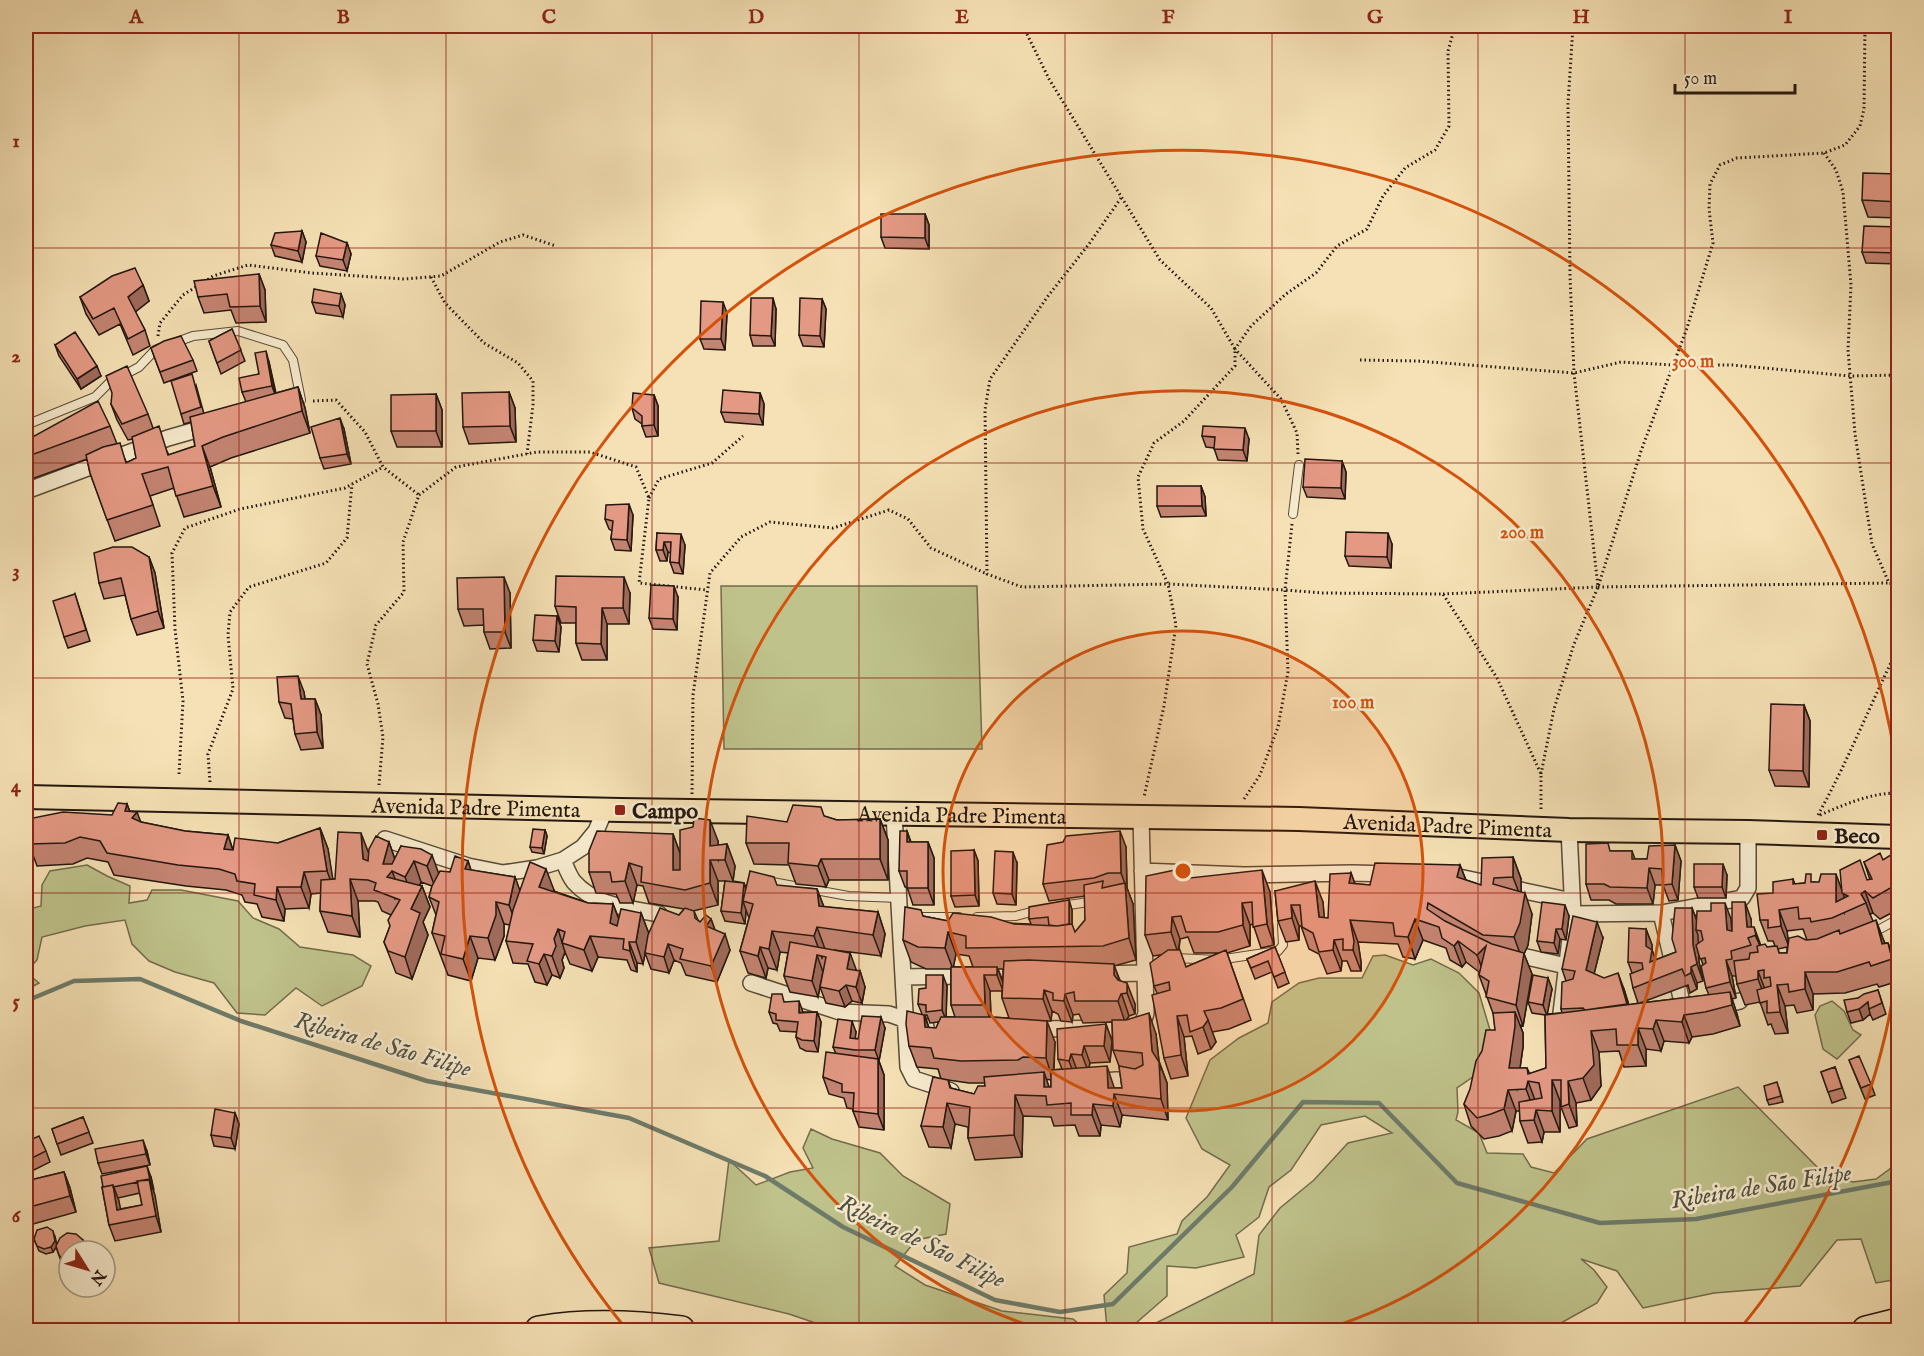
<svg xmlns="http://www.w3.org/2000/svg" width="1924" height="1356" font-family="'IM FELL English',serif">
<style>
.green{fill:#bfc28b;stroke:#726c4c;stroke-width:1.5}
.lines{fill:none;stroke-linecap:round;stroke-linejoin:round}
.stream{stroke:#6d7b6a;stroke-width:4.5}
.lane-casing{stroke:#584a38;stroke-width:10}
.street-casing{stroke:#584a38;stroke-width:18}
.primary-casing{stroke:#24170e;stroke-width:26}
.highway-casing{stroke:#24170e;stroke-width:30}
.path{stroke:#24170e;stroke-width:3;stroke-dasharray:1.5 3;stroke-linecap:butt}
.lane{stroke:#f8eccf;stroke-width:8}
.street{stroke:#f8eccf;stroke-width:15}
.primary{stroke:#f5e1b5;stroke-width:22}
.highway{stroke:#f5e1b5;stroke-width:27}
.wall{fill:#c48472;stroke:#24170e;stroke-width:1.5;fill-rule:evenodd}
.shaded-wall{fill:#a06b5c;stroke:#24170e;stroke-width:1.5}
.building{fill:#e49984;stroke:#24170e;stroke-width:1.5}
.grid{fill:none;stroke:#8f2418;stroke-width:1.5;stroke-opacity:0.55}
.ring{fill:none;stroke:#d4520c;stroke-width:3}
.poi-dot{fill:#8f2418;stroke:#f8eccf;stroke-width:2}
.labels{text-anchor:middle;stroke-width:5;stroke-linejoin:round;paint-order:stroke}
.street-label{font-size:22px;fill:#24170e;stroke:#f8eccf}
.poi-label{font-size:22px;font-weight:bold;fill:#24170e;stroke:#f8eccf;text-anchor:start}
.water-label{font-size:24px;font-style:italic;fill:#4f5144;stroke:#f8eccf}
.centre{fill:#d4520c;stroke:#f8eccf;stroke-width:3}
.ring-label{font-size:18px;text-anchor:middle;font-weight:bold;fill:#d4520c;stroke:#f8eccf;stroke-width:5;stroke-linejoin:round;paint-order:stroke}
.neatline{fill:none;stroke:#8f2418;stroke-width:2}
.grid-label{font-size:20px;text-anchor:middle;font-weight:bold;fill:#8f2418}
</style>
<rect width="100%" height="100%" fill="#f5e1b5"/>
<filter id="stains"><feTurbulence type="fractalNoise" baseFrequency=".00333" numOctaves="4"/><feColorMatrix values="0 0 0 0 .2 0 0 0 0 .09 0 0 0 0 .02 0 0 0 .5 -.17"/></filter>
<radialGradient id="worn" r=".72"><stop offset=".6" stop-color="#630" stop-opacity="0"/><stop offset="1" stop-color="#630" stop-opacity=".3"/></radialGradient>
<path class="green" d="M721,586H977L982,749H724Z
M87,865L107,876L130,886L129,903L147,900L152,890H181L238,901L253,918L279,929L300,947L353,955L371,966L362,986L322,1006L296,988L265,1015L237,1013L214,983L175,972L149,961L132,944L125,920L85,926L42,937L37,960L26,972L39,983L26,990V910L41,906L42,885L50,871Z
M1385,955L1413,965L1431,959L1459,973L1479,993L1490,1030L1480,1072L1457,1088L1458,1112L1456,1120L1479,1133L1487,1153L1523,1154L1531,1167L1554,1173L1587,1139L1738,1087L1824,1174L1853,1182L1876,1179L1898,1163V1279L1876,1283L1861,1239L1837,1240L1800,1286L1714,1293L1643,1308L1617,1271L1581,1259L1594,1270L1607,1287L1597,1303L1552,1328L1505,1329L1502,1330H1142L1254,1274L1259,1235L1280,1208L1314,1180L1348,1143L1392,1133L1365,1116L1321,1125L1291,1170L1269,1187L1259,1217L1236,1235L1244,1257L1196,1268L1167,1266V1296L1128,1330H1110L1107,1329L1104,1295L1127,1273L1129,1247L1177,1234L1182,1221L1207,1197L1230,1165L1202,1149L1186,1118L1210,1060L1239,1038L1268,1023L1272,1002L1299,983L1319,978H1362L1373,956Z
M1832,1001L1844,1011L1853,1030L1861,1035L1837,1059L1823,1049L1815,1015L1820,1006Z
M811,1129L832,1139L880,1153L903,1176L950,1204L946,1234L916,1240L895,1266L925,1285L1002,1311L1073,1319L1086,1330H836L789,1314L659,1283L649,1248L719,1241L729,1160L756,1185L790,1172L813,1168L803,1148Z"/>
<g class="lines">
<path class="stream" d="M26,1001L74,981L140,979L241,1021L427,1081L629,1118L765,1176L843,1227L995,1300L1060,1312L1113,1304L1232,1187L1303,1102L1379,1103L1457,1183L1600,1223L1696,1219L1898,1181"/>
<defs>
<path id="lane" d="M174,343L193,336L238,331L283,345L293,360L301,400
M26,425L95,397L109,383L139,367L155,350L160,348
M1293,514L1299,465
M767,881L848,896L899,898
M1062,906L1095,901
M920,917H959
M977,917L1016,916L1039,910
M1871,934L1898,919
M1175,958L1218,960L1278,951L1283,945L1282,925"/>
<path id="street" d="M26,491L168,438L210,426
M894,814L908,1067L914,1079L951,1091
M385,839L468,866L503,873L537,868L563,860L583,847L596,831L605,810
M563,860C566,867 569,876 574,882C595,906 629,908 659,914
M1142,871L1244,875L1352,873L1391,874
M1445,876H1454L1572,901
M1661,913L1682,1002C1681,1008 1679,1012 1672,1013
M1573,914L1661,913L1742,898L1748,888V832
M1505,952L1566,966
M1097,974L1145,973
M903,977L1022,975
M751,983L840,1012L889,1014L926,1027
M1713,1008L1740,1001
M1568,1026L1564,1027L1561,1024L1560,1021L1573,914L1569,830
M1030,1029L1133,1028C1141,1025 1144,1022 1146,1013L1141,817
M1028,1088L1116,1080H1139"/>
<g id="primary">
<path id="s1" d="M26,797L620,810L1299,819L1569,830L1748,832L1898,837"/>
</g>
<path id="highway" d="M539,1330C585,1322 634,1324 681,1330
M1866,1330L1898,1322"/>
</defs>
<use href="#lane" class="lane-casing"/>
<use href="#street" class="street-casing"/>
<use href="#primary" class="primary-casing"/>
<use href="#highway" class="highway-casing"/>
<path class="path" d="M1023,26L1049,79L1160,260L1211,308L1235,349V366L1184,421L1154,443L1138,477L1143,529L1168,584L1176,625L1164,706L1144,797
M1824,153L1836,170L1843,192L1851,285L1848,350L1855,434L1872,544L1889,583L1898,585
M1121,198L1089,244L1048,296L990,379L985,410L987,574L1022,587L1168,584L1285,590L1288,672L1278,727L1260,775L1244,799
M431,277L445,303L484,343L518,363L533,381V405L527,454
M204,282L213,276L248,265L312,273L404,279L441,276L500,242L523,235L556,246
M158,336L160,323L183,295L199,285
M1360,360L1417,361L1574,373L1621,362L1673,365H1732L1850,376L1898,375
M313,401L336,400L365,432L383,467L419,495
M1298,454L1297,433L1281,399L1235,349L1251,326L1286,294L1316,273L1337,246L1367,229L1383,196L1405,168L1435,150L1449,126L1448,51L1455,26
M649,498L659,479L712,463L743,436
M1292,524L1285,590L1323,593L1443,594L1497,678L1541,774V812
M1598,587L1889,583
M1443,594L1598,587L1574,373L1570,276L1568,104L1573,26
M179,774L183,701L175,629L172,553L185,528L240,509L345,488L383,467
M1541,774L1554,709L1574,644L1598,587L1641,451L1687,328L1713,243L1709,209L1710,184L1720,165L1737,158L1824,153L1845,145L1860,126L1864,109L1865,26
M210,782L208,754L233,689L228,635L230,612L249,587L326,563L347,538L352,484
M379,785L383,737L378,704L367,664L376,625L404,592L403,542L419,495L456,467L537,452H590L636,467L649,498L639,583L707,590
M692,794L693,695L710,573L741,537L770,522L833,528L889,510L908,519L931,548L987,574
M1818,815C1848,761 1871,703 1898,648
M1820,815C1846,804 1870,793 1898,793"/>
<use href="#lane" class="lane"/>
<use href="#street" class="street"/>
<use href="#primary" class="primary"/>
<use href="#highway" class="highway"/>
</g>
<path class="wall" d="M1899,174V218L1868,217L1862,200Z
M925,214L929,225V249L885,248L881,237Z
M1899,227V264L1866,263L1862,252Z
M302,231L306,242L302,262L275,256L271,245Z
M347,243L351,254L347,271L320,266L316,256Z
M259,274L265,290L266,322L236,323L231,310L204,313L198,297Z
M143,285L149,301L135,312L145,330L150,346L133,355L120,324L99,335L86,314L80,297Z
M341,294L345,305L343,317L316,313L312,302Z
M822,299L826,309L824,347L803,346L799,335Z
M776,309L775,346H753L750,335Z
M727,313L725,350L704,349L700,339Z
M232,329L245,361L221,374L209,341Z
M55,345L101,376L81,389L59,356Z
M151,348L193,360L197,371L164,383Z
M269,362L276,393L298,387L305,408L310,433L231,458L210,467L221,507L184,517L174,488L150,496L160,526L115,541L90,473L87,459L26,481V433L29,439L110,426L117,444L127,463L136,458L133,439L128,440L117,420L111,404L148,414L153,428L169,455L195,446L191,422L184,424L181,414L196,385L204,414L246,402L242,392Z
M509,392L515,408L516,442L469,444L463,427Z
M760,393L764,404L763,425L725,422L721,412Z
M436,394L442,410V447H397L391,431Z
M654,395L658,406V436L646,437L642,426V424L635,419L632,408Z
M344,429L351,464L324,469L320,458Z
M1202,436L1249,439L1247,461L1218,460L1214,448L1206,447Z
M1342,461L1346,472L1345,499L1307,497L1303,487Z
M1201,486L1205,497L1206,516L1161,517L1157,506Z
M633,515L631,551L615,550L611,539L612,531L609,529L605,519Z
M657,533L685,545L683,574L674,573L670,562L671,553L668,552L667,561H660L656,550Z
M1392,544L1391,568L1349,566L1345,556Z
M149,557L155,573L164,628L137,635L131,619L125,595L104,599L99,583Z
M510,593L511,648L490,649L484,632V625L464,626L458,609Z
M630,593L629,624H607V660H582L576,643V623H561L555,606Z
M75,594L90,641L68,648L64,637Z
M678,597L677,630L653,629L649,618Z
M557,616L561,627L559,652L537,651L533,640Z
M304,692L305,699H315L321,715L323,748L301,750L295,734L293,719L285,718L279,702Z
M1804,705L1810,721L1809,787L1775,786L1769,770Z
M127,804L130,812L141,822L185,831L228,835L233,850L278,843L320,828L328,849L332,879H335L369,854L389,842L395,859L401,846L439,873L450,872L468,861L471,870L515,877L520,892L554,890V891L588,903L613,904L619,919L641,913L649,934L679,915L684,909L649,903L643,886L637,885L633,903H620L616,894L596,893L589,872L673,834L680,853L718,841V845L727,844L735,866L733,881L744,883L746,888L777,886L817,889L824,907L878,912L885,934L881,956L834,950L850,953L855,970L860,971L865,987L862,1003L852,1001L845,1007L826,1003L820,987L823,972L818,997L790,992L784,976L788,953L780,952L777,970L768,968L766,978L748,973L740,951L749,918L746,910L745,924L725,921L721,911L725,881H718V905L693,911H694L698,920L700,922L711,919L715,930L730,950L717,982L686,975L681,963L674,960L669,973L651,969L645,953L643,964L637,963V972L631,970L627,960L598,957L592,971L570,964L565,952L562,960L564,968L560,978L552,975L547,985L535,982L528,964L513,963L506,941L510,925L504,924V936L495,960L478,958L471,981L448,975L432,933L436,915L429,897L432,886L421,882L420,885L422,886L430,907L423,922L428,935L412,979L396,973L384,942L390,926L391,915L382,911L378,902L375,901H358L360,937L328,932L320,911L321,893L311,894L309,908L285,909L284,921L262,917L257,904L245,902L242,895L226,890L186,886L114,875L108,862L87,858L73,864L37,866L29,844L112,815Z
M824,816L837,820L880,819L888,840V880H829L826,887L796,884L789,865L754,864L746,843Z
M545,830L547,836L544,854L532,852L530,847Z
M907,831L911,842H928L934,858V905H913L907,887H905L899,871Z
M1675,845L1681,861L1678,900L1669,901L1663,885H1655L1653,904H1616L1609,900H1591L1586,884L1611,851H1632L1635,859H1647Z
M1126,847L1127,888L1133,904L1136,960L1114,966L1120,980L1135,1004V1014L1129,1016L1127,1019L1156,1034L1159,1061L1167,1083L1168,1120L1122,1115L1120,1127L1101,1125L1100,1136H1079L1075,1125L1054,1126L1051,1117L1023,1116L1022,1157L975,1160L968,1138V1127L955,1124L951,1148L929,1147L921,1126L941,1079L938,1069L917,1067L909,1046L922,1014L918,1004L947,986L946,1017H955L951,1005V969H926L911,962L903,940L923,916L948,921L1031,924L1029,919L1069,900L1072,910V926L1075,932L1085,920V896L1049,901L1043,884ZM956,954L969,956L973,967H953ZM998,969H1003V981ZM990,991H1002V998L1009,1018L991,1017ZM1052,1011L1058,1014L1061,1021L1072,1022L1073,1015L1079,1014L1083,1023L1112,1022L1113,1050L1119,1066L1122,1088H1114L1089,1067L1090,1063L1110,1062L1112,1041L1106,1024L1058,1059L1062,1069L1054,1070L1055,1042L1040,1021H1051ZM925,1015H927L930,1023L939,1022L936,1028H929ZM1046,1079L1051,1080V1087H1049ZM948,1080L969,1083H985V1086L974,1094L951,1088Z
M974,850L978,861L979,906L955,907L951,896Z
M1899,853V909L1880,919L1873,913L1870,914L1873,921L1885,943H1888L1896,965L1899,976V981L1879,987L1877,984L1845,993L1813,994V1010L1797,1013L1794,1005L1785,1006L1788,1033L1775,1034L1771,1024L1768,1025L1760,1002L1745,1005L1737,984L1736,976H1732L1736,998L1732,999L1737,1014L1740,1026L1713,1034L1692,1037L1689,1043L1664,1041L1661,1051L1646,1049V1066L1624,1067L1619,1051L1599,1052L1601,1086L1591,1100L1576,1103L1577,1126L1569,1128L1561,1107V1101H1560V1132H1544L1542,1142L1528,1143L1520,1121V1111H1516L1512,1131L1499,1136L1484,1139L1471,1126L1464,1104L1495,1030L1494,1016L1479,975V972L1466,962L1462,967L1450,960L1446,948L1423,940L1415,959L1403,957L1398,944L1358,942L1361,962V971H1351L1347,961H1342L1341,971L1327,974L1319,954L1309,949L1301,926H1299V940L1286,942L1278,921L1275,891L1323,902L1324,918H1328L1351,873L1355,884L1370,885L1460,865L1466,880L1481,885L1513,857L1521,879V892L1532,914L1528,945L1524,954L1532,974L1523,1026L1520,1025L1523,1033V1047L1520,1068H1527L1530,1074L1546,1068L1545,1015L1532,1013L1528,1002L1548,978L1552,989L1547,1014L1562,1013L1561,1009L1566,981L1562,969L1603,938L1594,974L1624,989L1629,1005L1638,1003L1633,988L1632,973L1628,962L1646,929L1652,945V950L1655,960L1676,952L1692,908L1697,921L1731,919L1732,931L1751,919V927L1760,945L1767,947L1775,946L1773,941H1768L1760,920L1773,893L1793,879L1795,884L1815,882L1842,891L1870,880L1864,862L1883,860ZM1803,929L1807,940L1788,942L1787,931ZM1787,947V953H1779L1778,949ZM1699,952L1703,965L1706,988L1709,995L1640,1003L1688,985L1690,993L1697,989V983L1703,981L1699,962Z
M1017,863L1016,905L997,904L993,893Z
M1180,869L1184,878L1270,892L1274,945L1261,948L1253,924L1250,925V946L1227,953L1251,1020L1229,1029L1212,1032L1216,1042L1211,1049L1198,1054L1192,1036L1184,1037L1188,1076L1171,1079L1164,1058L1157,993L1154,986L1160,955L1153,956L1145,935ZM1188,937L1194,953H1219L1186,967L1179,950L1180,939Z
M26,874L33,895L32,905H26Z
M1727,875L1726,898H1698L1694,887Z
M1569,916L1566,940L1560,939L1558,954L1541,952L1537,941Z
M1275,947L1289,983L1278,988L1272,972L1255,979L1247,959Z
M1878,990L1886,1014L1873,1020L1870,1014L1863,1020L1851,1023L1847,1012L1858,998Z
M785,1002L803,1012H817L821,1022L818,1052L806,1051L800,1048L796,1037L797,1032L780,1031L777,1024L773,1023L769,1012Z
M885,1028L879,1061L884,1075V1130L859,1127L853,1111V1109L847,1108L844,1098L829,1094L823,1077L836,1054L833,1047L856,1032L855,1038L858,1039Z
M1849,1060L1871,1084L1875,1095L1865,1099Z
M1835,1067L1846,1098L1832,1103L1821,1072Z
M1779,1088L1783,1102L1769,1105L1767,1100Z
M235,1113L239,1124L235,1149L214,1146L211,1135Z
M83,1117L93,1143L61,1155L52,1129Z
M26,1142L46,1151L50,1162L26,1174Z
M147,1151L150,1165L102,1174L98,1163Z
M64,1172L70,1188L76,1212L26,1226V1181Z
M151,1177L161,1232L115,1241L109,1225L102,1187ZM140,1193L142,1205L120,1209L118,1198Z
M55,1236L57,1246L83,1240L87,1250L69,1251V1266L64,1264L61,1261L56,1247L53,1252L46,1254L39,1251L34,1239Z"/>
<path class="shaded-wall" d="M925,214L929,225V249L925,238Z
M302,231L306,242L302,262L298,251Z
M347,243L351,254L347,271L343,260Z
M259,274L265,290L266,322L260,306Z
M143,285L149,301L134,313L128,297Z
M341,294L345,305L343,317L339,306Z
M773,298L776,309L775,346L771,336Z
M822,299L826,309L824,347L820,336Z
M723,302L727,313L725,350L721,339Z
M266,351L269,362L276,397L272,386Z
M97,366L101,376L81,389L77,379Z
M298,387L305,408L310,433L302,411Z
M509,392L515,408L516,442L510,426Z
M760,393L764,404L763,425L759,414Z
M436,394L442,410V447L436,431Z
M654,395L658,406V436L654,425Z
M340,418L344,429L351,464L347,454Z
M1245,428L1249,439L1247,461L1243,450Z
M202,446L210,467L221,507L213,486Z
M1342,461L1346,472L1345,499L1341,488Z
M1201,486L1205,497L1206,516L1202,506Z
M629,504L633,515L631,551L627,540Z
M1388,533L1392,544L1391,568L1387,557Z
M681,534L685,545L683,574L679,563Z
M664,542L668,552L667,561L663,550Z
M149,557L155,573L164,628L158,611Z
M504,577L510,593L511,648L505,632Z
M624,577L630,593L629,624L623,608Z
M674,586L678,597L677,630L673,619Z
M602,608L607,624V660L601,644Z
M557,616L561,627L559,652L555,641Z
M298,676L304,692L307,715L301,699Z
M315,699L321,715L323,748L317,732Z
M1804,705L1810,721L1809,787L1803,771Z
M127,804L132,818L137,812L145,833L125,811Z
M880,819L888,840V880L880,859Z
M710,820L718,841V860L710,846Z
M320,828L328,849L335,892L327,871Z
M545,830L547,836L544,854L542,848Z
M907,831L912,847L907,842Z
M1120,831L1126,847L1127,888L1133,904L1136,960L1129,938L1125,884L1121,873Z
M361,833L369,854L371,880L363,859Z
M673,834L681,856L680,889L673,870Z
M228,835L235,857L224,849Z
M389,842L396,863L392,871L400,892L395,899L383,864Z
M928,842L934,858V905L928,888Z
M727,844L735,866L733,881L725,860Z
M1675,845L1681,861L1678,900L1672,884Z
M974,850L978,861L979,906L975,895Z
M1013,852L1017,863L1016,905L1012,894Z
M432,855L440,877L435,887L427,866Z
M1513,857L1521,879V898L1513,877Z
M821,859L829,880L826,887L818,866Z
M710,860L718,881V905L710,883Z
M414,861L421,882L413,898L405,877Z
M468,861L475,883L465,869Z
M629,863L637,885L633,903L625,881Z
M1723,864L1727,875L1726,898L1722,887Z
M1460,865L1468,886L1457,877Z
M1649,868L1655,885L1653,904L1647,888Z
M546,869L554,890L547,908L539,887Z
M1262,870L1270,892L1274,945L1267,924Z
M304,872L311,894L309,908L301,887Z
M1351,873L1359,895L1349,883Z
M26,874L33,895L32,905L26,886Z
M1836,874L1844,896V913L1836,902Z
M515,877L523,899L517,926L509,905Z
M350,879L358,901L360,937L352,916Z
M1315,881L1323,902L1326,938L1319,917Z
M744,883L748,894L743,901L746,910L745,924L741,913Z
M422,886L430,907L423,922L428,935L412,979L405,957L411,909Z
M277,887L285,909L284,921L276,900Z
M817,889L825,910L819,906Z
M1865,891L1873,913L1870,914L1866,903L1861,894Z
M1525,893L1532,914L1528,945L1524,954L1532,974L1523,1026L1516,1005L1522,959L1514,937Z
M1069,900L1072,910V937L1069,927Z
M496,902L504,924V936L495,960L488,938Z
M1745,902L1751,919L1752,937L1747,927Z
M1242,903L1250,925V946L1243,925Z
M1725,903L1731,919L1733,946L1727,930Z
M613,904L621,925L616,938L610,923Z
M1291,905L1299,926V940L1292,918Z
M1565,905L1569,916L1566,940L1562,929Z
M1692,908L1698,924L1696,930L1698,935L1699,962L1703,981L1697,964L1693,945Z
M1779,910L1787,931L1789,947L1781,926Z
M878,912L885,934L881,956L873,935Z
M641,913L649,934L643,964L636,942Z
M1172,917L1180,939L1178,953L1171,932Z
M711,919L717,936L706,926Z
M1415,919L1423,940L1415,959L1408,937Z
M1350,920L1358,942L1361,962V971L1353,950Z
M1876,920L1884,941L1888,960L1882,944Z
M1597,922L1603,938L1591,986L1586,970Z
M817,927L825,949L822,958L814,936Z
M1754,927L1760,943L1762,952L1756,935Z
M558,929L565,952L562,960L564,968L560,978L552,956L554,939Z
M1556,929L1560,939L1558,954L1554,943Z
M1646,929L1652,945V950L1658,966L1650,962L1646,946Z
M772,931L780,952L777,970L769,949Z
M948,932L956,954L953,969L945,948Z
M725,934L730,950L717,982L711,966Z
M470,936L478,958L471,981L463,959Z
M590,936L598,957L592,971L584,950Z
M1334,940L1342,961L1341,971L1333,950Z
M1458,941L1466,962L1462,967L1454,946Z
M629,942L637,963V972L630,951Z
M1888,943L1896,965L1899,977L1892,959Z
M668,944L674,960L669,973L664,957Z
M1486,946L1485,976L1477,955Z
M760,947L768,968L766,978L758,956Z
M850,953L856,969L853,985L847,969Z
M544,954L552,975L547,985L539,964Z
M817,955L823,972L818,997L812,981Z
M1726,960L1732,976L1736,998L1730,982Z
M1114,964L1121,986L1122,995L1129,1016L1125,1022L1118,1001L1114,975Z
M997,967L1003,983V991L997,975Z
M1691,967L1697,983V989L1691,973Z
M860,971L865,987L862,1003L856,987Z
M1758,971L1766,992V1000L1758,979Z
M1805,972L1813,994V1010L1805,989Z
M1618,973L1624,989L1633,1020L1627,1004Z
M943,975L947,986L946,1020L942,1010Z
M984,975L990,991L991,1021L985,1005Z
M1548,978L1552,989L1547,1016L1543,1005Z
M1127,983L1135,1004V1014L1127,993Z
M846,985L852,1001L845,1007L839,991Z
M1777,985L1785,1006L1788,1033L1780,1012Z
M1044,990L1052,1011L1051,1021L1043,999Z
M1730,992L1737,1014L1740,1026L1732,1005Z
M1065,994L1073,1015L1072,1022L1064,1001Z
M799,1001L803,1012L799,1013Z
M1868,1002L1870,1014L1863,1020L1859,1009Z
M817,1012L821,1022L818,1052L814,1041Z
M1515,1012L1523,1033V1047L1517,1089L1509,1068Z
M1149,1013L1156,1034L1160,1071L1159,1062L1167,1083L1168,1120L1161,1099L1152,1051Z
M924,1015L932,1036L925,1027Z
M1684,1015L1692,1037L1689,1043L1682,1022Z
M1177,1016L1184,1037L1188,1076L1181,1055Z
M881,1017L885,1028L879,1061L875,1050Z
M1208,1020L1216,1042L1211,1049L1203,1027Z
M1656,1020L1664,1041L1661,1051L1653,1029Z
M852,1021L856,1032L854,1049L850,1038Z
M1047,1021L1055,1042L1053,1080L1046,1058Z
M1106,1024L1112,1041L1110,1062L1104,1046Z
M1638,1028L1646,1049V1066L1638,1045Z
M1591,1031L1599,1052L1601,1086L1591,1100L1583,1078Z
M1084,1046L1090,1063L1088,1071L1082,1055Z
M1071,1054L1077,1070L1075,1077L1069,1061Z
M878,1059L884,1075V1130L878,1114Z
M1107,1066L1114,1087V1094L1122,1115L1120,1127L1113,1106L1108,1088Z
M1044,1072L1051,1093L1044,1087Z
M1552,1080L1560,1101V1132L1552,1111Z
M1528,1081L1536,1103L1534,1110L1526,1089Z
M1568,1081L1576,1103L1577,1126L1569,1104Z
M1508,1090L1516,1111L1512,1131L1504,1109Z
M1015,1095L1023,1116L1022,1157L1014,1135Z
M947,1103L955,1124L951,1148L943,1127Z
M1093,1104L1101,1125L1100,1136L1092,1115Z
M1536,1110L1544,1132L1542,1142L1534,1120Z
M235,1113L239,1124L235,1149L231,1138Z
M143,1140L147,1151L150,1165L146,1154Z
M147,1166L151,1177L154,1190L150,1180Z
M64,1172L70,1188L76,1212L70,1196Z
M149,1179L155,1195L161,1232L156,1216Z
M113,1185L119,1201L123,1222L117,1210Z
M53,1231L57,1246L53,1252L51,1247Z"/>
<path class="building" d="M1863,173L1899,174V202L1862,200Z
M881,214H925V238L881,237Z
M1864,226L1899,227V253L1862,252Z
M302,231L298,251L271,245L275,233Z
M321,233L347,243L343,260L316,256Z
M135,268L143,285L128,297L145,330L128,339L114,308L93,319L80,297L112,276Z
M259,274L260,306L230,307L227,294L198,297L194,281Z
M314,289L341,294L339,306L312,302Z
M751,298H773L771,336L750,335Z
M800,298L822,299L820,336L799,335Z
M701,301L723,302L721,339H700Z
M232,329L241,350L217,363L209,341Z
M75,332L97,366L77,379L55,345Z
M181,336L193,360L160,372L151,348L164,341Z
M266,351L272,386L242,392L239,378L259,374L255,353Z
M127,366L148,414L122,424L111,404L112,393L106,376Z
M192,374L201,407L181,414L171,381Z
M298,387L302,411L223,437L202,446L213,486L176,496L168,467L142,474L153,505L107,520L90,473L86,455L103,447L120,443L126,463L136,458L132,437L159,426L168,455L195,446L190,417Z
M723,390L760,393L759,414L721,412Z
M509,392L510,426L463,427L462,393Z
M633,393L654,395V425L642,426V416L632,408Z
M436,394V431H391V395Z
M98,401L110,426L26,457V433L29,439Z
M340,418L347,454L320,458L311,427Z
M1203,426L1245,428L1243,450L1214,449L1215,437L1202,436Z
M1305,459L1342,461L1341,488L1303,487Z
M1157,486H1201L1202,506H1157Z
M629,504L627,540L611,539L613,521L605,519L606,505Z
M1346,532L1388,533L1387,557L1345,556Z
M657,533L681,534L679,563L670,562L671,542H664L663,550H656Z
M113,547H132L149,557L158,611L131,619L121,578L99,583L94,553Z
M556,576L624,577L623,608H602L601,644L576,643V607L555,606Z
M504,577L505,632H484L483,609H458L457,578Z
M651,585L674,586L673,619L649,618Z
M75,594L86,630L64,637L53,601Z
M535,615L557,616L555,641L533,640Z
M298,676L301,699H315L317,732L295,734L291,704L279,702L277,677Z
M1771,704L1804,705L1803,771L1769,770Z
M118,803L127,804L125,811L137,812L132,818L141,822L185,831L228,835L224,849L233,850L235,838L278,843L320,828L327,871L304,872L301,887H277L276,900L254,895L255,884L237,881L235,874L219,869L178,865L107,853L100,841L80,837L65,843L29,844L28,819L63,812L112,815Z
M793,805L821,807L824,816L837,820L880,819V859H821L818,866L788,863L789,843H746L747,816L787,822Z
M694,818L710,820V846L727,844L725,860H710V883L685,890L641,882L642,867L629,863L625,881L612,882L610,872H589V851L597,831L673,834V870H680V830L693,827Z
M533,829L545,830L542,848L530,847Z
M900,831H907V842H928V888H907V871H899Z
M1120,831L1121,873H1108L1094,878L1043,884L1047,845L1063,842L1066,836Z
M338,832L361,833L363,859L368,861L369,849L376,836L389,842L383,864H392L401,846L421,849L432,855L427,866L414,861L405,877L392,871L387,877L422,886L411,909L420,913L405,957L388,951L384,942L390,926L388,920L400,900L374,890L376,883L368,880L350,879L352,916L320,911L321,880L335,879Z
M1608,843L1610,851H1632V859H1647L1649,846L1675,845L1672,884L1663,885L1662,869L1649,868L1647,888L1610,887L1604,884H1586V844Z
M974,850L975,895L951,896V851Z
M995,851L1013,852L1012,894L993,893Z
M1897,851L1899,853V862L1897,863L1899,866V878L1892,882L1894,886L1873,898L1865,891L1861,894L1866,903L1832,918L1811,922L1810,918L1799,919L1798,907L1779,910L1781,926L1768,928V920H1760L1757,894L1773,893V882L1793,879V884L1805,883L1806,874H1811V882H1819L1821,874H1836V902L1848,896L1842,893L1840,870L1860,860L1867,880L1872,879L1864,862L1880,853L1883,860Z
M455,856L468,861L465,869L515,877L509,905L496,902V915L488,938L470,936L463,959L441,954L445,936L432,933L439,902L429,897L432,886L440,871L450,872Z
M1513,857V877L1494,878L1493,884L1525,893L1520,923L1514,937L1483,935L1428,903L1427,909L1445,921L1492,944L1524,953L1516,1005L1486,997L1489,981L1479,975L1486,946L1477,955L1458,941L1454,946L1442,938L1439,927L1415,919L1408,937L1395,936L1393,923L1350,920L1354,941L1353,950H1343V939L1334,940L1333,950L1319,952L1313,933L1302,927L1300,905H1291L1292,918L1278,921L1275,891L1315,881L1319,917L1328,918L1330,874L1351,873L1349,883L1370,885L1375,863L1460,865L1457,877L1481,885L1482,858Z
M530,862L546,869L539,887L588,903L613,904L610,923L617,926L621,909L641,913L636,942H629L630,951L623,949L624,939L590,936L584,950L562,943L565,932L558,929L554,939L556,946L552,956L544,954L539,964L527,961L533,944L506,941L513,910Z
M1694,864H1723L1722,887H1694Z
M1180,869L1181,879L1262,870L1267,924L1253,927L1252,902L1242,903L1243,925L1218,932H1186L1181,916L1172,917L1171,932L1145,935L1146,876Z
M750,871L774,877L777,885L817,889L819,906L878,912L873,935L817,927L814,936L772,931L769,949L760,947L758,956L740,951L753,904L743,901Z
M725,881L744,883L741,913L721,911Z
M1103,881L1102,888L1125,883L1129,938L1103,946L966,948V936L948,932L945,948L918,947L903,940L905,907L921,910L923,916L948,921L953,913L991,917L1014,924L1057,926L1072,924L1075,932L1085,920L1084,885Z
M1069,900V924L1057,926L1049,925L1048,917L1029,919V907Z
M1542,902L1565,905L1562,929H1556L1554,943L1537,941Z
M1732,902H1745L1747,927H1754L1756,935L1748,938L1751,945L1731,951L1732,959L1726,960L1730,982L1706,988L1701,966L1706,963L1705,958L1700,959L1696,945L1703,940L1701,931L1696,930L1697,911H1711V903H1725L1727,930L1732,931Z
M660,908L679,915L685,908L694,911L695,918L700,922L706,915L711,919L706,926L725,934L711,966L680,959L683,949L668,944L664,957L645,953L648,935Z
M1675,908H1692L1693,945L1697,964L1691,967V973L1685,976L1682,969L1633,988L1630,974L1643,969L1642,963L1628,962L1629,928L1646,929V946L1652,950L1650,962L1676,952L1672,939Z
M1573,916L1597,922L1586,970L1604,978L1618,973L1627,1004L1585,1010L1583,1008L1561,1009L1562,982L1573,979L1575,971L1562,969Z
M1876,920L1882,944L1888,943L1892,959L1871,966L1869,962L1837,972H1805V989L1789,992L1788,984L1777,985L1780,1012L1767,1013V1001L1760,1003L1757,990L1771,986L1770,977L1764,978V970L1758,971V979L1737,984L1734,961L1749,959L1750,953L1758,952L1757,946L1765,944L1767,947L1777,946L1779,953H1787L1789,938L1798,936L1806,940L1817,939L1839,930L1840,934Z
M790,942L850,953L847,969L860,971L856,987L846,985L839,991L820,987L826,957L817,955L812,981L784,976Z
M1275,947L1285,972L1274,977L1268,961L1251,968L1247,959Z
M1168,950H1180L1186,967L1226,950L1243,999L1221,1008L1204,1011L1208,1020L1203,1027L1190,1032L1187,1015L1177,1016L1181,1055L1164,1058L1152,995L1170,990L1169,982L1154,986L1150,963Z
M1029,960L1114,964V975L1118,980L1127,983V993L1121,994L1118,1001H1075L1074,992L1065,994L1064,1001L1053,1000V993L1044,990L1043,999L1002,998L1004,961Z
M951,967H997V975H984L985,1005H951Z
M926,975H943L942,1010L926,1012V1005L918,1004L919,989L926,988Z
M1533,975L1548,978L1543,1005L1528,1002Z
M1878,990L1882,1003L1869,1009L1868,1002L1859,1009L1847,1012L1844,1000L1858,998L1864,994Z
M1730,992L1732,1005L1705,1012L1684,1015L1682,1022L1656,1020L1653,1029L1638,1028V1045H1617L1616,1029L1591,1031L1594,1065L1583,1078L1568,1081L1569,1104L1561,1107V1080H1552V1111L1536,1110L1534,1120L1520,1121L1519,1102L1542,1098L1539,1083L1528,1081L1526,1089L1508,1090L1504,1109L1491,1114L1477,1118L1464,1104L1470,1089L1476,1061L1482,1051L1486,1030H1495L1493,1013L1515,1012V1026L1509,1068H1527L1528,1074L1546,1068L1545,1015Z
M772,994H782L784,1002L799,1001V1013L817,1012L814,1041L802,1040L796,1037L798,1022L776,1020V1014L769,1012Z
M907,1011L924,1015L925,1027L936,1028L941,1017H991L1047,1021L1046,1058L1023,1057L1018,1060L961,1061L934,1058L931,1048L909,1046L906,1024Z
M1149,1013L1152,1051L1159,1062L1161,1099L1114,1094L1113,1106L1093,1104L1092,1115H1071V1103L1047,1105L1046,1096L1015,1095L1014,1135L968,1138L970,1107L947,1103L943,1127L921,1126L933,1077L948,1080L950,1088L974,1094L978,1086H985L984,1077L1044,1072V1087H1051V1070L1107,1066L1108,1088H1122L1119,1066L1135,1069L1143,1065L1142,1053L1113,1050L1112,1020H1126Z
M862,1016L881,1017L875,1050H855L833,1047L838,1019L852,1021L850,1038L858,1039Z
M1106,1024L1104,1046H1084L1082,1055L1071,1054L1069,1061L1058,1059L1057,1029Z
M826,1052L878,1059V1114L853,1111L854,1093L842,1092V1084L823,1077Z
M1859,1056L1871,1084L1861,1088L1849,1060Z
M1835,1067L1842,1088L1828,1092L1821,1072Z
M1777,1082L1781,1096L1767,1100L1764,1086Z
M215,1109L235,1113L231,1138L211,1135Z
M83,1117L89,1132L57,1144L52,1129Z
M39,1136L46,1151L26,1161V1142Z
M143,1140L146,1154L98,1163L95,1149Z
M147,1166L150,1180L137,1181L138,1182L113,1187V1185L103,1187L101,1176Z
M64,1172L70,1196L26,1208V1181Z
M149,1179L156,1216L109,1225L102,1187L113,1185L117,1210L142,1205L137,1181Z
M47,1227L53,1231L55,1241L51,1247L44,1249L37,1246L34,1239L37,1230Z
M67,1233L76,1234L83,1240L85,1245L84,1251H69V1261L62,1259L59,1255L56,1246L60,1238Z"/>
<path class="grid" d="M239,26V1330M446,26V1330M652,26V1330M859,26V1330M1065,26V1330M1272,26V1330M1478,26V1330M1685,26V1330M26,248H1898M26,463H1898M26,678H1898M26,893H1898M26,1108H1898"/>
<circle cx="1183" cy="871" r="240" fill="#d4520c" fill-opacity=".12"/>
<g class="ring">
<circle cx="1183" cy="871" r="240"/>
<path d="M1043 1330A480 480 0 1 1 1323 1330"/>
<path d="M1898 965A721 721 0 0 1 1739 1330M627 1330A721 721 0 1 1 1898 777"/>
</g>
<g class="poi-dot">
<rect x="614" y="804" width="12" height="12" rx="3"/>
<rect x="1816" y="829" width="12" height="12" rx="3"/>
</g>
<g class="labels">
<g class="street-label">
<text dy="8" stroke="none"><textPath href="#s1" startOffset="450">Avenida Padre Pimenta</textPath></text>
<text dy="8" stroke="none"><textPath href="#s1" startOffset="936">Avenida Padre Pimenta</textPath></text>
<text dy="8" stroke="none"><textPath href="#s1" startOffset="1422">Avenida Padre Pimenta</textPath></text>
</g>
<g class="poi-label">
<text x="632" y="818">Campo</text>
<text x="1834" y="843">Beco</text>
</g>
<g class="water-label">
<text transform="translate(383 1044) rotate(16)" y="8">Ribeira de São Filipe</text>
<text transform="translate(1761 1186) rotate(-9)" y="8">Ribeira de São Filipe</text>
<text transform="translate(922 1241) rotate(26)" y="8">Ribeira de São Filipe</text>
</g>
</g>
<circle cx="1183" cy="871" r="9" class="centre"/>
<g class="ring-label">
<text x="1693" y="367">300 m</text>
<text x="1522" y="538">200 m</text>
<text x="1353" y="708">100 m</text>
</g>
<rect width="1924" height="1356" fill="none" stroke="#f5e1b5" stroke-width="66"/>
<g transform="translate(87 1269) rotate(127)"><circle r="28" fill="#f8eccf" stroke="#a39782" stroke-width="1.5"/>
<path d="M0-4.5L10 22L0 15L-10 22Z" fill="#8f2418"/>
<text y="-9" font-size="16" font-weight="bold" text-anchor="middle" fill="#24170e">N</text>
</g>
<path d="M1675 84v9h120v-9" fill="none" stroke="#24170e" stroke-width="3"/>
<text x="1684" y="84" font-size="18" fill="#24170e" stroke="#f8eccf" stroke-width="4.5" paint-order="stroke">50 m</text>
<rect x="33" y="33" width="1858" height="1290" class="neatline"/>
<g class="grid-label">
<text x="136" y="23">A</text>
<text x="343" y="23">B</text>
<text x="549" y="23">C</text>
<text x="756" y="23">D</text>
<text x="962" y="23">E</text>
<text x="1168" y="23">F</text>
<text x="1375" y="23">G</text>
<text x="1581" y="23">H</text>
<text x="1788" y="23">I</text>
<text x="16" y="147">1</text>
<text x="16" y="362">2</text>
<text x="16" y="577">3</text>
<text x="16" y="792">4</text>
<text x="16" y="1007">5</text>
<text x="16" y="1222">6</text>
</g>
<rect width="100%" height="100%" filter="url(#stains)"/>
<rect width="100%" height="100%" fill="url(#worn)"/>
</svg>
